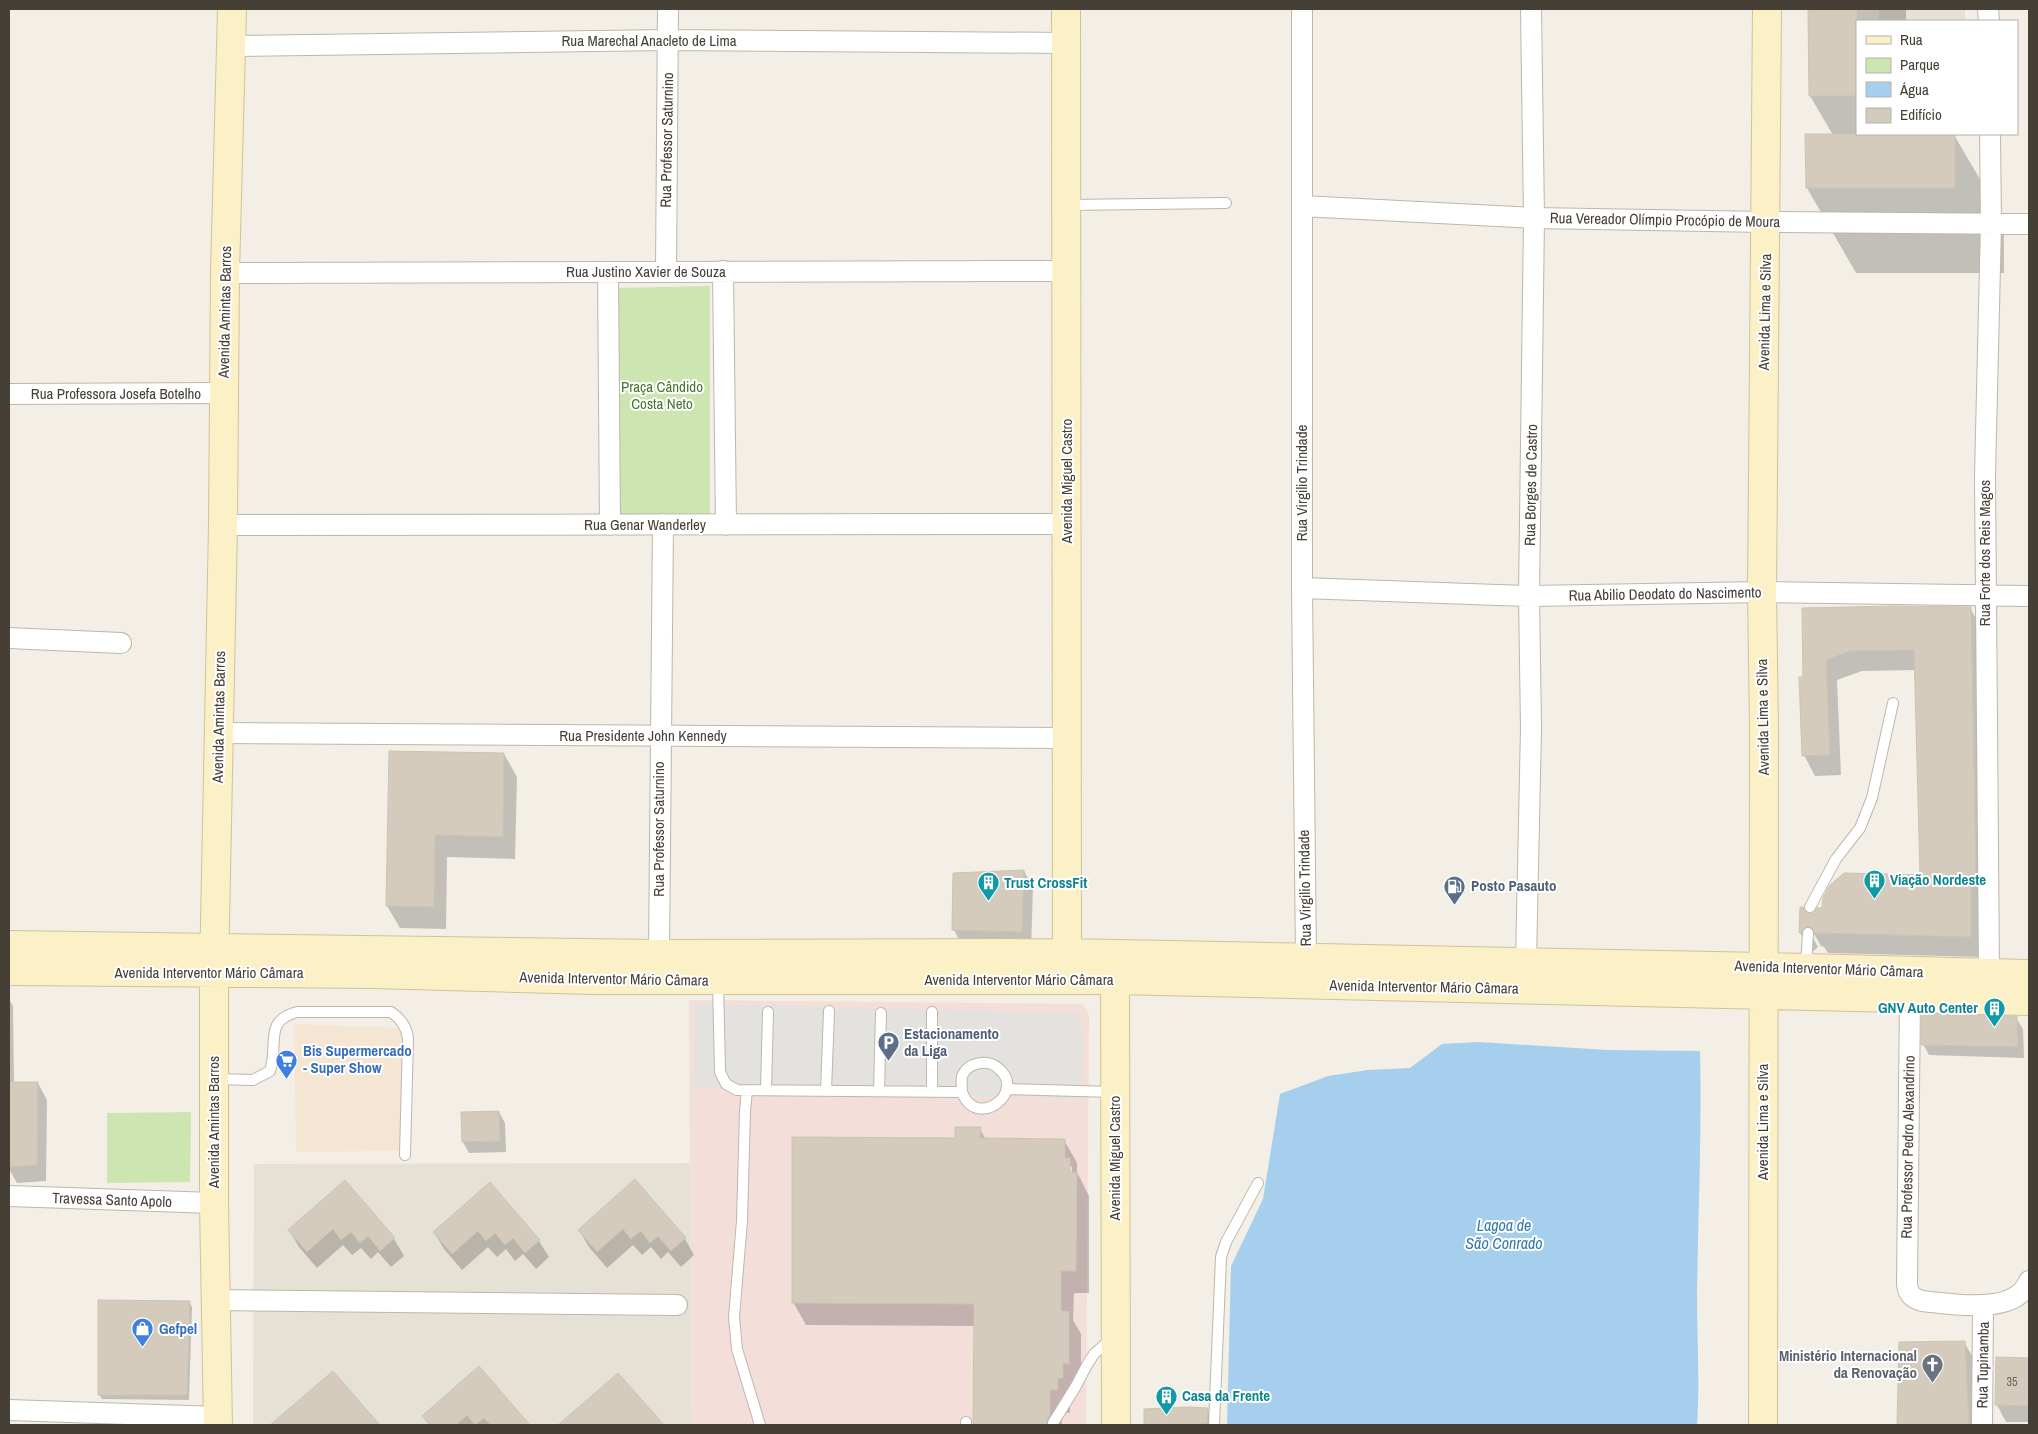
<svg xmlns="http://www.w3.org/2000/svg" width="2038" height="1434" font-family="'Archivo Narrow',sans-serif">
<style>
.residential{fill:#e6e1d5}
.commercial{fill:#f4e6d2}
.medical{fill:#f3deda}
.green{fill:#cde6b1}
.parking{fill:#e4e2de}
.water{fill:#a5cfed}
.shadow{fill:#0003;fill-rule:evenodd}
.building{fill:#d4cbbc;stroke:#cec3b0}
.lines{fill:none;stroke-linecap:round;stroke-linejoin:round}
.lane-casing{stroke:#beb7a9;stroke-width:12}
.street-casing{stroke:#beb7a9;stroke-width:22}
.secondary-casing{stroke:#d1c398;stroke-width:30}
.lane{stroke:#fff;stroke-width:10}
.street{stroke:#fff;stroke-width:20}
.secondary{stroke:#fcf0c7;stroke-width:28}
.labels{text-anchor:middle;stroke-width:4;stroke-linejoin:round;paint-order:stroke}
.number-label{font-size:12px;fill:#696258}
.street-label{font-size:15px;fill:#453f36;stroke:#fff}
.park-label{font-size:15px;fill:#46752b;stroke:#fff}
.culture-label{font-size:15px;font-weight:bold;fill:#0d838f;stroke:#fff;text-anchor:start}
.service-label{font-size:15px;font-weight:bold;fill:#4e5e75;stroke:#fff;text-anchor:start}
.shop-label{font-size:15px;font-weight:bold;fill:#366cbe;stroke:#fff;text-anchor:start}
.worship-label{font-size:15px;font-weight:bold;fill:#5b616d;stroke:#fff;text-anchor:end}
.water-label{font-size:16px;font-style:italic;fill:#3378ad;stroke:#fff}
</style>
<rect width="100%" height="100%" fill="#f3efe6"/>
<path class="residential" d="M1879,9H1965V21H1879Z
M690,1163L691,1425H253L254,1164Z"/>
<path class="commercial" d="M294,1024L402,1028L400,1151L296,1152Z"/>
<path class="medical" d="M689,1000L1083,1004L1089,1015L1086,1425H691Z"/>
<path class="green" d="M710,286V519H617L616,288Z
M191,1112L190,1182L107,1183V1113Z"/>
<path class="parking" d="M695,1004L1078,1013L1083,1036L1081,1099L693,1088Z"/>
<path class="water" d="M1478,1042L1607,1050L1700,1051C1702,1132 1698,1214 1697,1295C1697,1339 1700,1382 1697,1425H1227L1231,1266L1263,1199L1280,1094L1328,1076L1368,1070L1410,1068L1442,1044Z"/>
<path class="shadow" d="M1809,9H1906V21H1857V134L1954,135L2004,220V273H1856L1807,188L1833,135L1810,96Z
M1970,608L1982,629V957L1828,953L1824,947L1821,946L1811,929V934L1818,947L1812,952L1800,933L1801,908L1810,915L1921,877L1916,670L1862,671L1837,680L1841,775L1815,776L1804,755L1805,678L1803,609Z
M390,752L504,754L517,777L515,859L447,857L446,929L400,928L387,906Z
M1024,871L1033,888L1031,949L963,947L954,930V874Z
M9,999L13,1006L14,1083H38L47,1100L46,1181L17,1183L9,1169Z
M2016,1018L2023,1029L2024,1058L1929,1055L1923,1044Z
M499,1112L505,1123L506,1152L469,1153L463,1142Z
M980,1129L986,1140H1064L1077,1163V1172L1089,1196V1293H1074L1073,1320L1081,1334V1386L1075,1385V1400H1070V1413L1062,1412V1424L1074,1425H975V1326L806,1325L793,1302L957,1140ZM1069,1165L1072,1167V1179H1069Z
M635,1181L685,1239L694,1255L681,1267L668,1252L661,1259L651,1247L642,1255L633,1245L607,1268L589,1247L579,1230Z
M345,1182L394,1239L404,1256L391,1267L378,1252L371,1259L361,1248L352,1255L343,1245L317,1268L299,1247L289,1230Z
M490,1184L539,1241L549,1257L536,1269L523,1254L515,1261L506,1249L497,1257L488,1247L462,1270L444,1249L434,1232Z
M189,1302L192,1307L189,1400L102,1399L99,1394Z
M1964,1342L1977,1364L1980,1425H1899L1901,1344Z
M1997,1359L2029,1360V1422H2006L1997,1405Z
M479,1368L528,1425H429L424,1417Z
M333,1373L378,1425H280L277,1421Z
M618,1374L662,1425H564L563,1423Z
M1207,1409L1214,1420V1425H1145V1410Z"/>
<path class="building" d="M1808,9H1857V96H1809Z
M1805,134H1955V188H1806Z
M1893,606L1971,607L1976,876H1971V937L1815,933L1812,928L1808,926L1799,933L1800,907H1803L1804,911L1810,914L1814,913L1817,908H1822L1823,898L1830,885L1844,873L1920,875L1914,650L1850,651L1826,660L1830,755L1802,756L1799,677H1803L1802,608Z
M389,751L504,753L503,837L435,835L434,907L386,906Z
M1024,870L1022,932L952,930L953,873Z
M1922,1014L2017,1016L2018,1047L1921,1045Z
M9,1082H38L37,1165L9,1167Z
M499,1111L500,1141L462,1142L461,1112Z
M955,1127H981L980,1138L1065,1139V1158H1070V1172L1077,1173L1076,1271H1061V1311H1069V1364L1063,1363V1378H1058V1390H1050V1414L1047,1420V1425H973L974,1304L792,1303V1137L955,1138Z
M635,1179L686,1238L671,1251L658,1236L650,1243L641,1231L631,1239L623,1229L597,1252L578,1230Z
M345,1180L395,1238L380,1251L368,1236L360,1243L351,1232L341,1240L333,1229L307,1252L288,1230Z
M490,1182L540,1240L525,1253L513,1238L505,1245L495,1233L486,1241L478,1231L452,1254L433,1232Z
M98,1300L190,1301L187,1395H98Z
M1965,1341L1969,1425H1897L1899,1342Z
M1996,1357L2029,1358V1406L1995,1405Z
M479,1366L530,1425H491L484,1418L475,1425L467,1415L456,1425H430L422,1416Z
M333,1371L380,1425H270Z
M618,1373L664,1425H558Z
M1190,1407L1208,1408L1207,1423H1202V1425H1144V1409Z"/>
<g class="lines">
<defs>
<path id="lane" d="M1067,205L1226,203
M1810,907L1836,859L1860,828L1872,798L1893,703
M1806,967L1808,933
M718,981L720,1072L726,1084L737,1090L962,1092C962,1087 961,1080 962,1076C968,1062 988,1059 998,1068C1028,1092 976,1131 962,1092
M215,1079L253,1080L270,1071C279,1044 263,1021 297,1012H391C401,1019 406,1026 408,1038L405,1155
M1007,1089L1113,1092
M747,1090L745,1111L742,1221L734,1317L737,1349L760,1425
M766,1090L768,1012
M826,1091L829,1011
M879,1091L881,1013
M932,1092V1012
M1053,1423L1076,1386L1087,1365L1094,1354L1111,1339
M966,1425V1422
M1214,1425L1221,1257L1226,1242L1258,1183"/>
<path id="street" d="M1302,9V588L1306,958
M1988,9L1989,21
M232,46L668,40L1066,43
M1302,206L1534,218L1766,222L2029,224
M723,271L726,525
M608,272L610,525
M666,272L668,9
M225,273L1067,271
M9,394L224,393
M223,525L1067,524
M1302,588L1529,596L1762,592L2029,596
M9,638L121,643
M219,733L1067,738
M659,954L663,524
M1526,962L1531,728L1529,596L1534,218L1531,9
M1989,973L1985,475L1991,224L1990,134
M1910,998L1907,1284C1908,1294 1912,1298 1922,1301C1951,1304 2016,1316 2029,1281
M9,1196L214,1203
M216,1300L677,1305
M9,1410L218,1417
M1982,1425L1983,1306"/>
<path id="secondary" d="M1066,9L1067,961L1070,969
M9,945L659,954L1067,953L1764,967L2029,974
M1110,963L1115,972V980L1116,1425
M9,971L372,974L593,980H1115L2029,1001
M218,1425L214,1203V973L223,525L225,273L232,9
M1763,1425L1764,730L1762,592L1767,9"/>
</defs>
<use href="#lane" class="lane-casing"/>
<use href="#street" class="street-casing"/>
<use href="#secondary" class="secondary-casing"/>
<use href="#lane" class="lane"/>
<use href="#street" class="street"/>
<use href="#secondary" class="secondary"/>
</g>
<defs>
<symbol id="building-pin" viewBox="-11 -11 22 30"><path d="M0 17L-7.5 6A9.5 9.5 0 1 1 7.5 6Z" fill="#0f9aa8" stroke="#fff"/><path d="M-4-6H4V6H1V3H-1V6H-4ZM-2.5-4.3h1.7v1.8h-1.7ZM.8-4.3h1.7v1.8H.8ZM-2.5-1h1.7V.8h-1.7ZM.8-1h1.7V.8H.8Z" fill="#fff"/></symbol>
<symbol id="fuel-pin" viewBox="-11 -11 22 30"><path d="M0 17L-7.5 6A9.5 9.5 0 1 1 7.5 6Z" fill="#5c6f8a" stroke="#fff"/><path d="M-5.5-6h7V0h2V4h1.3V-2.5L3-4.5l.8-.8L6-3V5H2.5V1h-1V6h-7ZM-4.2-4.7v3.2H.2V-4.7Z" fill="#fff"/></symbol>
<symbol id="parking-pin" viewBox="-11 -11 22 30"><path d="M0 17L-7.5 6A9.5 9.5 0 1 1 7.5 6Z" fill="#5c6f8a" stroke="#fff"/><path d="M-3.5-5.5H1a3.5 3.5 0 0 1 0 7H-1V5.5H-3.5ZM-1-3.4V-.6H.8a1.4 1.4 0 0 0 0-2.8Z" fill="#fff"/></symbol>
<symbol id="supermarket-pin" viewBox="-11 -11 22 30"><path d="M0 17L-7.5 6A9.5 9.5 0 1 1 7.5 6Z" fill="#3f7fe0" stroke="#fff"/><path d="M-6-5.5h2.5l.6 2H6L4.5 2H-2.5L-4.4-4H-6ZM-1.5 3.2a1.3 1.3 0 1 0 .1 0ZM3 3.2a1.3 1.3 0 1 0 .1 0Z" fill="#fff"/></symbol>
<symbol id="shop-pin" viewBox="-11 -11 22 30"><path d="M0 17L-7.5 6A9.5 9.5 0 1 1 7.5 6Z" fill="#3f7fe0" stroke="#fff"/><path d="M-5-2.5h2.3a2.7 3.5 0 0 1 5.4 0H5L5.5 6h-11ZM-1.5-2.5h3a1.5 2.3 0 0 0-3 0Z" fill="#fff"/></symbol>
<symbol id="church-pin" viewBox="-11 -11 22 30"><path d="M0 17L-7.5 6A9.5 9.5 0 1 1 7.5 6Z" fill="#6b7280" stroke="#fff"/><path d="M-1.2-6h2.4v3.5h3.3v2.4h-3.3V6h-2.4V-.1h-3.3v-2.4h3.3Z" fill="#fff"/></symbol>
</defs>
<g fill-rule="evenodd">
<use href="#building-pin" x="1862" y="868" width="25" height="34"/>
<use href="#building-pin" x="976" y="870" width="25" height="34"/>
<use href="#fuel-pin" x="1442" y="874" width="25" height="34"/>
<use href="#building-pin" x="1982" y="996" width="25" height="34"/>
<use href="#parking-pin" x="876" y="1030" width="25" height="34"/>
<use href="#supermarket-pin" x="274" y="1048" width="25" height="34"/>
<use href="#shop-pin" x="130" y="1316" width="25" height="34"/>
<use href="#church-pin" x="1920" y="1352" width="25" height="34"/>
<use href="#building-pin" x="1154" y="1384" width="25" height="34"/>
</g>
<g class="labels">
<g class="number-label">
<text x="2012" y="1386">35</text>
</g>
<g class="street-label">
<text x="649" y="46">Rua Marechal Anacleto de Lima</text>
<text transform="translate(667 140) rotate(-89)" y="5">Rua Professor Saturnino</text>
<text transform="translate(1665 220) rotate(1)" y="5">Rua Vereador Olímpio Procópio de Moura</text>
<text x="646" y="277">Rua Justino Xavier de Souza</text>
<text transform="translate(225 312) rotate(-89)" y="5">Avenida Amintas Barros</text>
<text transform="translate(1765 312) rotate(-89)" y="5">Avenida Lima e Silva</text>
<text x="116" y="399">Rua Professora Josefa Botelho</text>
<text transform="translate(1067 481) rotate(-90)" y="5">Avenida Miguel Castro</text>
<text transform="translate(1302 483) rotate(-90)" y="5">Rua Virgilio Trindade</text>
<text transform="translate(1531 485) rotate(-89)" y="5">Rua Borges de Castro</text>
<text x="645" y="530">Rua Genar Wanderley</text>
<text transform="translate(1985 553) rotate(-90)" y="5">Rua Forte dos Reis Magos</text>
<text transform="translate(1665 594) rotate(-1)" y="5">Rua Abilio Deodato do Nascimento</text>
<text transform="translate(219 717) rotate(-89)" y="5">Avenida Amintas Barros</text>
<text transform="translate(1763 717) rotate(-91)" y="5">Avenida Lima e Silva</text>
<text x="643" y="741">Rua Presidente John Kennedy</text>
<text transform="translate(659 829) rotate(-90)" y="5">Rua Professor Saturnino</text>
<text transform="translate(1305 888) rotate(-91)" y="5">Rua Virgilio Trindade</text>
<text transform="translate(1829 969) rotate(2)" y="5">Avenida Interventor Mário Câmara</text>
<text x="209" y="978">Avenida Interventor Mário Câmara</text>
<text transform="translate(614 979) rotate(1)" y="5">Avenida Interventor Mário Câmara</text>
<text x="1019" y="985">Avenida Interventor Mário Câmara</text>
<text transform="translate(1424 987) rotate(1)" y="5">Avenida Interventor Mário Câmara</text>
<text transform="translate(214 1122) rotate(-90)" y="5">Avenida Amintas Barros</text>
<text transform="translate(1763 1122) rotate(-90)" y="5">Avenida Lima e Silva</text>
<text transform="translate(1908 1147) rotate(-89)" y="5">Rua Professor Pedro Alexandrino</text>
<text transform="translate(1115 1158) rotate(-90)" y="5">Avenida Miguel Castro</text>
<text transform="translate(112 1200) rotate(2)" y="5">Travessa Santo Apolo</text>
<text transform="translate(1983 1365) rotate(-89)" y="5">Rua Tupinamba</text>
</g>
<g class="park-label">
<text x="662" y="392">Praça Cândido<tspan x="662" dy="17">Costa Neto</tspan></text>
</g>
<g class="culture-label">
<text x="1890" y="885">Viação Nordeste</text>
<text x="1004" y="888">Trust CrossFit</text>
<text x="1978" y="1013" text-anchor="end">GNV Auto Center</text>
<text x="1182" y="1401">Casa da Frente</text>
</g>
<g class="service-label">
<text x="1471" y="891">Posto Pasauto</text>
<text x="904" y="1039">Estacionamento<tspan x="904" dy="17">da Liga</tspan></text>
</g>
<g class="shop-label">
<text x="303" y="1056">Bis Supermercado<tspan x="303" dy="17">- Super Show</tspan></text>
<text x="159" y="1334">Gefpel</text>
</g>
<g class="worship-label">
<text x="1917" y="1361">Ministério Internacional<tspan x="1917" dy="17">da Renovação</tspan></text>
</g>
<g class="water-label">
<text x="1504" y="1231">Lagoa de<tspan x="1504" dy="18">São Conrado</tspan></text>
</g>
</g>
<rect width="2038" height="1434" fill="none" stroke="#453f36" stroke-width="20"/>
<rect x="1856" y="20" width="162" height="115" fill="#ffffff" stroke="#b5b2af"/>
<rect x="1866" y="36" width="25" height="8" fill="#fcf0c7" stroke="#b5b2af"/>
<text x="1900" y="45" font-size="15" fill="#453f36">Rua</text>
<rect x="1866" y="58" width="25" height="15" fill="#cde6b1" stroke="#b5b2af"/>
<text x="1900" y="70" font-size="15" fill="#453f36">Parque</text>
<rect x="1866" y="82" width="25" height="15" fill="#a5cfed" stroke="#b5b2af"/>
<text x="1900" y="95" font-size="15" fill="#453f36">Água</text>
<rect x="1866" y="108" width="25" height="15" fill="#d4cbbc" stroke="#b5b2af"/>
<text x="1900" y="120" font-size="15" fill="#453f36">Edifício</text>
</svg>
